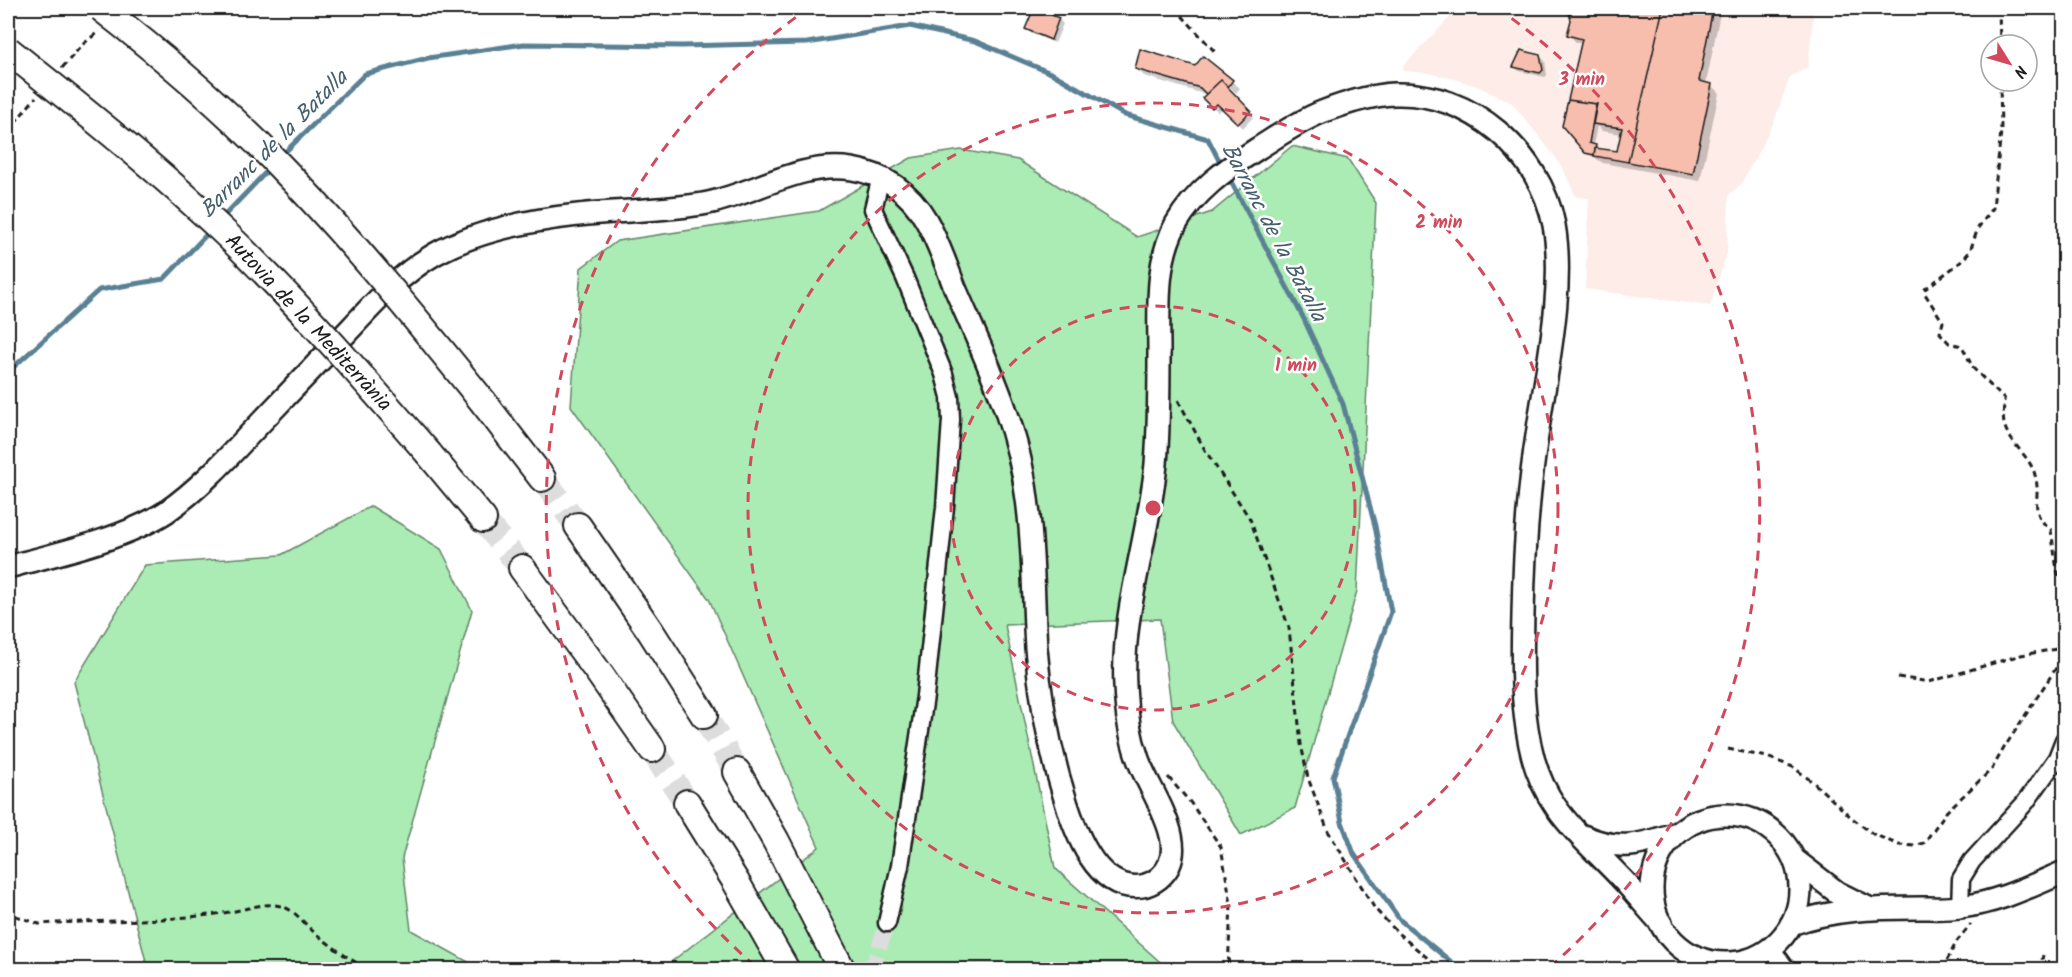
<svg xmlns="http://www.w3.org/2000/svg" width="2072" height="977" font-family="Kalam,sans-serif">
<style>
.built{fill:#fdece7}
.green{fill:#abecb5;stroke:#648468;stroke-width:1.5}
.shadow{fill:#0003;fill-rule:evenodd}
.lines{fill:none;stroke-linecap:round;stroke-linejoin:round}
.stream{stroke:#5a8093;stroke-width:5}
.building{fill:#f7beae;stroke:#1c1c1c;stroke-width:1.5}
.minor-tunnel{stroke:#ddd;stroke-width:16;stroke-dasharray:16 8;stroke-linecap:butt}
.highway-tunnel{stroke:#ddd;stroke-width:26;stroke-dasharray:26 13;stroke-linecap:butt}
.minor-casing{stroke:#1c1c1c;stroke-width:21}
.major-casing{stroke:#1c1c1c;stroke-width:26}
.highway-casing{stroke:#1c1c1c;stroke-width:30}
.path{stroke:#1c1c1c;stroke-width:3;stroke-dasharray:6 4.5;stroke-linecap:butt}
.minor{stroke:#fff;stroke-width:16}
.major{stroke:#fff;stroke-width:21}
.highway{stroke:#fff;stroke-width:26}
.highway-bridge-casing{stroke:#1c1c1c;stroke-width:30;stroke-linecap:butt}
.highway-bridge{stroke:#fff;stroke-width:26}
.ring{fill:none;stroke:#d1495b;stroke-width:3;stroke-dasharray:10 8}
.labels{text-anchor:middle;stroke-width:5;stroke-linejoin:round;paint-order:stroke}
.street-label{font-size:21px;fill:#1c1c1c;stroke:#fff}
.water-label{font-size:22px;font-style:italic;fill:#455e6c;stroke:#fff}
.centre{fill:#d1495b;stroke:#fff;stroke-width:3}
.ring-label{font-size:18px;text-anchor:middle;font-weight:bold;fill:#d1495b;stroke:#fff;stroke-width:5;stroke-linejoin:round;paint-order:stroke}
</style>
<rect width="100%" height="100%" fill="#fff"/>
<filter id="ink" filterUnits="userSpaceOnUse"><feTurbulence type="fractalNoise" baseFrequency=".0167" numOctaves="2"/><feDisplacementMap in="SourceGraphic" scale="12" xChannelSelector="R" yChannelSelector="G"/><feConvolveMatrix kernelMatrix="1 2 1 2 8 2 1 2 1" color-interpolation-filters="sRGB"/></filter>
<g filter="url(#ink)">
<path class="built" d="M1459,8H1814L1808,67L1790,77L1773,124L1741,184L1729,195L1727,253L1710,306L1585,289L1589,198L1576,197L1564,171L1554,155L1512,103L1479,87L1458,80L1429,73L1403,71L1404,65Z"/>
<path class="green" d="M1292,146L1348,159L1376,203L1357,591L1295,808L1241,835L1173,721L1160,619L1005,625L1055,868L1168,969H662L819,847L709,599L571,406L581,268L617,241L819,211L911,158L961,150L1018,160L1137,237L1212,212Z
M371,506L441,549L472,610L402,858L411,930L470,963L639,969H148L74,682L145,565L281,555Z"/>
<path class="shadow" d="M1572,8H1721L1706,84L1711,85L1719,93L1700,181L1603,163L1586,152L1569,100L1583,44L1576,42L1569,35L1573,20L1571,13ZM1597,126L1602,131L1622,134L1618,153L1598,150L1593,146Z
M1059,19L1063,24L1055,43L1032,34L1027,29Z
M1540,56L1545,61L1547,75L1545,77L1519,71L1514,66Z
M1204,58L1240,88L1236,93L1229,86L1227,88L1254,116L1243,128L1223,107L1218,112L1204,98L1207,95L1144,76L1137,69L1196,67Z"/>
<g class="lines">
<path class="stream" d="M281,156L365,74L428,58L524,44L681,46L807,43L910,26L975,41L1053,74L1125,115L1208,139L1223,168
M1228,176L1303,317L1343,404L1375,526L1391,612L1333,777L1342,822L1354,854L1400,920L1461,970
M221,219L271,167
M8,372L99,290L164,279L211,230"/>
</g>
<path class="building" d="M1034,8L1059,18L1051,40L1025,29Z
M1571,8H1663L1628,162L1594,156L1595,148L1617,151L1622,128L1593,124L1597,104L1568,100L1582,39L1567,35L1571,20L1569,13Z
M1663,8H1713L1699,81L1712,84L1693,174L1628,162Z
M1140,49L1195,66L1203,56L1233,80L1228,87L1221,80L1206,94L1200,88L1135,69Z
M1521,50L1540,55L1543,70L1540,73L1513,67Z
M1221,80L1251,111L1238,124L1217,104L1212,108L1202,98Z
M1568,100L1596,104L1589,143L1596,145L1594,155L1585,153L1562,126Z"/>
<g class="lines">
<path class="minor-tunnel" d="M872,970L887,923"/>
<path class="highway-tunnel" d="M542,478L578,526
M483,519L522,568
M704,715L737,772
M652,749L687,803"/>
<defs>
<path id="minor" d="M881,177L873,209L905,278L944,374L950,397L951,420L945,507L925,696L900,866L887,923
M1960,908L1961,879L1972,861L2025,803L2057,758L2064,740
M1771,948L1787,970"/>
<path id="major" d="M8,567C56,554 124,539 166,512C196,491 223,463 248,436C282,400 317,364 351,328C376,301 402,273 435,254C476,231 532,220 578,215C621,210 665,211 708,203C756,193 801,161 852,169C884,174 910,192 926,220C938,241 946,265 955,288C985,358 1018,424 1027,499C1034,549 1033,599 1036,648C1040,698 1049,747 1064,795C1074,829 1096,893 1142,886C1148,885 1154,882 1159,878C1195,848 1149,792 1138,759C1130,737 1126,710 1125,686C1121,613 1149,537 1156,464C1159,427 1159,390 1159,352C1159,310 1155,262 1176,224C1194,192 1226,169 1257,149C1278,136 1299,121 1322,112C1343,104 1371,95 1394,94C1470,91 1540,152 1554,225C1565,287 1547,367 1538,429C1528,491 1524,553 1523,615C1522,658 1521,703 1530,745C1543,810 1581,835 1624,881C1636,894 1648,909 1661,923
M1652 889a74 74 0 1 1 148 0a74 74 0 1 1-148 0Z
M1583,836C1619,852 1642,845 1677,833
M1795,860L1838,893L1868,908
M1791,924C1833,909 1875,908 1919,908C1932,908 1947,909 1960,907C1997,903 2031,886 2064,872"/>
<path id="highway" d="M484,403L542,478
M429,454L483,519
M578,526L651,632L704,715
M522,568L599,673L652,749
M737,772L776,841L842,970
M687,803L736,882L786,970"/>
</defs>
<use href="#minor" class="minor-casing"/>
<use href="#major" class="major-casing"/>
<use href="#highway" class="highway-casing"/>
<path class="path" d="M1175,8L1216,53
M1999,8L2000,45
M62,68L82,45L98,32
M2000,81L2001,131L1993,208L1978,228L1970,251L1962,261L1925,289V294L1943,322L1940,333L1949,343L1962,346L1973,368L2004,399C2004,408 2002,419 2005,427C2011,445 2030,456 2035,475C2042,498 2027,511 2051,530L2057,570L2064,592
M8,131L36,97
M1178,400L1205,450L1250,519L1289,628L1301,744L1308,778L1328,831L1375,909L1400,935L1442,970
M1898,677L1929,682L2021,655L2063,648
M1728,749L1767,757L1793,767L1814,783L1852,818L1873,834L1899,845L1915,846L1924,843L1947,811L1992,769L2004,748L2058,665L2064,646
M1168,777L1190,802L1221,847L1231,904L1228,970
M8,908L16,916L39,924C103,920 167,922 230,912C248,909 266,901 284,907C297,912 305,925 315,933C333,947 351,962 372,970
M1942,970L1957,941L1971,924
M2040,970L2043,955"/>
<use href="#minor" class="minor"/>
<use href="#major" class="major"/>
<use href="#highway" class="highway"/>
<defs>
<path id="highway-bridge" d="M101,8C163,56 224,108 279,165C352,240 418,321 484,403
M8,50C82,109 157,168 226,234C298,303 364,379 429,454"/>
</defs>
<use href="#highway-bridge" class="highway-bridge-casing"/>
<use href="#highway-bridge" class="highway-bridge"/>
</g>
</g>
<g class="ring">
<circle cx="1153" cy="508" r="202"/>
<circle cx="1153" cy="508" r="405"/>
<path d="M755 966A607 607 0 0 1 809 8M1497 8A607 607 0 0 1 1551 966"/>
</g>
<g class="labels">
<g class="street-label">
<text transform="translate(309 322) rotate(47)" y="7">Autovia de la Mediterrània</text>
</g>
<g class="water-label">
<text transform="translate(273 143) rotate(-45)" y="8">Barranc de la Batalla</text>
<text transform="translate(1275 232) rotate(62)" y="8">Barranc de la Batalla</text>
</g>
</g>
<circle cx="1153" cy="508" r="9" class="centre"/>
<g class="ring-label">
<text x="1582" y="85">3 min</text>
<text x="1439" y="228">2 min</text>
<text x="1296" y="371">1 min</text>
</g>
<rect width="2072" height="977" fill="none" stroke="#fff" stroke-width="30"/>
<rect x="15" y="15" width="2042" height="947" fill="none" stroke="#1c1c1c" stroke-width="2" filter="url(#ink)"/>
<g transform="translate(2009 63) rotate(127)"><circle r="28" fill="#ffffff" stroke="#a4a4a4" stroke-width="1.5"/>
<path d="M0-4.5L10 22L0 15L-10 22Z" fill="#d1495b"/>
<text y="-9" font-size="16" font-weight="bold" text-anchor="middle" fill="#1c1c1c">N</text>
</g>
</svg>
